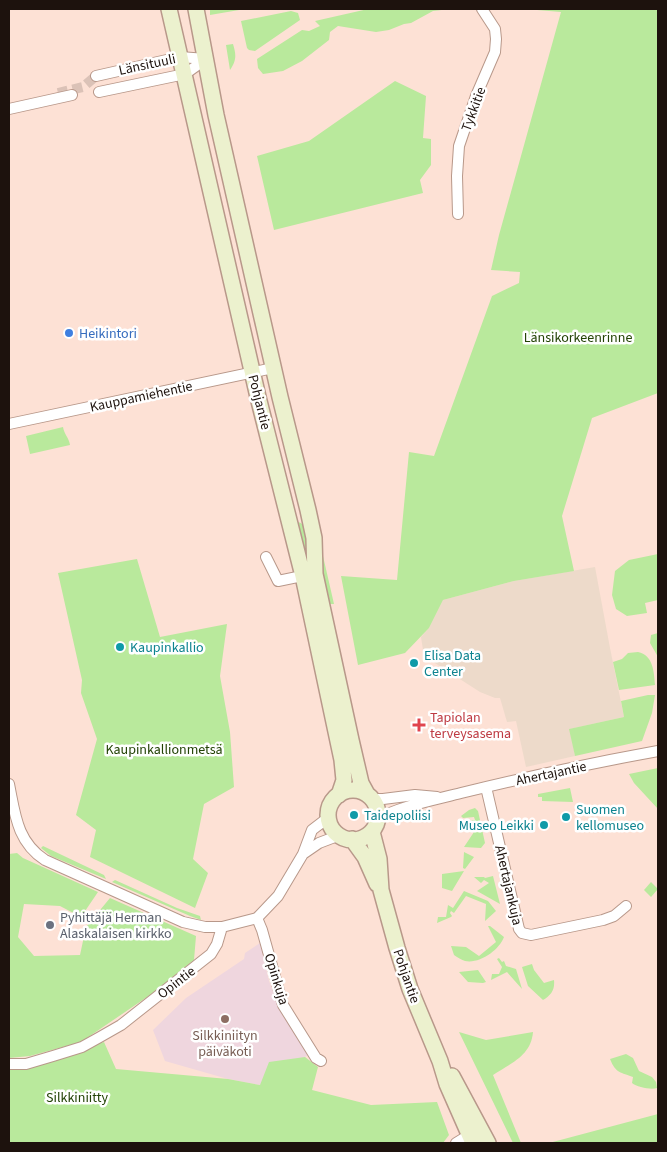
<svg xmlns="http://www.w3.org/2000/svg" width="667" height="1152" font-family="'Source Sans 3',sans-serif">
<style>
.industrial{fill:#eddaca}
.education{fill:#efd6de}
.green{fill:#b9e99c}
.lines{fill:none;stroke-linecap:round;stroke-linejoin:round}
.street-tunnel{stroke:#dbc2b7;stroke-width:10;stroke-dasharray:10 5;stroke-linecap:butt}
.street-casing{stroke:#b8988a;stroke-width:12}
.secondary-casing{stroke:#b8988a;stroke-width:18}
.street{stroke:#fff;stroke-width:10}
.secondary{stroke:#ecf1ce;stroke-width:15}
.shop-dot{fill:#3f7fe0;stroke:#fff;stroke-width:2}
.culture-dot{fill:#0f9aa8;stroke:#fff;stroke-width:2}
.health-dot{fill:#e0444e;stroke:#fff;stroke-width:2}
.worship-dot{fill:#6b7280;stroke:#fff;stroke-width:2}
.education-dot{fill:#8d6e63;stroke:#fff;stroke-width:2}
.labels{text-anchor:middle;stroke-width:5;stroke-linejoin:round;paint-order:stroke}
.street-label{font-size:14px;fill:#1d120d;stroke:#fff}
.shop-label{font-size:14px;fill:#366cbe;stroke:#fff;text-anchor:start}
.park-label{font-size:14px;fill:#224204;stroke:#fff}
.culture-label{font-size:14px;fill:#0d838f;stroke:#fff;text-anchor:start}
.health-label{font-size:14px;fill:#be3a42;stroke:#fff;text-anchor:start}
.worship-label{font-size:14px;fill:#5b616d;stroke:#fff;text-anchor:start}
.education-label{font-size:14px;fill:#785e54;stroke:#fff}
</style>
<rect width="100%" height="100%" fill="#fde1d5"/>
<path class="industrial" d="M595,567L610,648L624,717L570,729L575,756L526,767L516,721L507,722L500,698H495L480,692L424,656L421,637L429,628L443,600L514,581Z"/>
<path class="education" d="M260,943L269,981L279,1008L308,1055L260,1085L228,1079L165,1061L153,1030L186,998L244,959L245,953Z"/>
<path class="green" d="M210,9H245L210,15Z
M368,9H450L433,11L411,23L404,24L389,30L376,32L338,26L330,32L329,40L302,61L283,71L263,74L258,68L257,59L302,30L309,31L320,26L315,21Z
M538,9H658V393L592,418L562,516L574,571L514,581L443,600L429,628L405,653L358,665L341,576L397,580L409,452L434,456L492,296L519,283L520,272L491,270L499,235L561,12L537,10Z
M291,11L298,13L300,20L255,51L249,50L247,48L241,21Z
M233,44C236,54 237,60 230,70L226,45Z
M395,81L426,96L423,138L431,139V165L420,180L423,193L274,230L257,156L309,141Z
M63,427C64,434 69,438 70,445L30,454L26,436Z
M297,522C311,523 308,550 308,561L305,562Z
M320,543L334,604H329L318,558Z
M658,554V600L645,603L647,613L627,616L616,609L612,595L615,571L629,560Z
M137,559L160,637L227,624L220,676L230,732L234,787L204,804L193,859L208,873L195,908L90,857L96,830L76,815L97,739L81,693L82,680L58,573Z
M658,633V657L650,643L651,635Z
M638,652C653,655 654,671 655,685L619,690L613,662L622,659L628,653Z
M648,695H655L652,713L642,741L575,756L569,729L624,717L621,701Z
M658,768V809L634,783L629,774Z
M570,788L573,802L542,801V797H538V794Z
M475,808L478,811L485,843L481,848L464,847L476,829L470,821L475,820L474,817L463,818L461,816L469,810Z
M43,846L104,875L106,879L51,856L41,848Z
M464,852L474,857L465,869L463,868Z
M17,853L23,858L98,892L81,917L60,906L24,904L18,937L34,956L80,955L86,927L110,898L196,936L194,960L153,993L81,1042L30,1056L9,1058V854Z
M464,871L452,891L442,888V874Z
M493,876L500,904L477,891L489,883L484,880L481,883L474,877H484L485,878Z
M115,880L177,908L200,916L201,920L190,916L112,882Z
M651,882L658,889L651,897L644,890Z
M464,891L488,901L496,911L485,921L486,904L466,896L454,913L451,911L450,913L452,916L451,917L437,923L438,917H446L448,905L453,908Z
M488,926H490L504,937C499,950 480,964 465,961C462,960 457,957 454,955L451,946L466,947L479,956L496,942Z
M499,958L502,962L504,961L506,966L516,969L522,989L507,972L491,980L492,974H499L502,967L497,959Z
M532,964L534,970L544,983L554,980C555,990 551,995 543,1000L528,986L522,967Z
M478,970L486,982L483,983L468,982L459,972Z
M459,1032L486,1040L533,1032C531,1056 511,1063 493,1075L521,1143H513Z
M104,1042L116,1069L228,1079L260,1085L269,1062L305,1057L318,1067L312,1090L371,1105L437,1102L449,1135L443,1143H9V1064L53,1056Z
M626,1054L633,1058L639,1071L652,1077L656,1082L657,1088C651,1090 637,1087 632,1083L633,1077C621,1072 616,1074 610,1059Z
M658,1114V1143H549Z"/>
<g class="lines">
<path class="street-tunnel" d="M58,93L83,87L96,76"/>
<defs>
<path id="street" d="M96,76L180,57L206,59
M99,92L185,74L206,59
M9,109L72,95
M458,214L457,176L459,146L476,96L495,52L496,39L495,29L482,9
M9,424L273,368
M266,557L278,581L307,575
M9,784C15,814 17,842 45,860L183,922L205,927H222L257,918L278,896L303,854L312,830L329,817
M486,787L519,929L522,933L531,935L603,920L614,916L626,906
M372,799H383L415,795L437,797
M378,819C397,807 438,799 461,793C526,777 592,763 658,751
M303,854L319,843L340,835
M257,918L262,930L283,1005L316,1058L321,1061
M9,1064H26L53,1056L82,1047L100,1037L121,1025L211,954L217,944L222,927
M456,1143L469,1135L475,1134"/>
<path id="secondary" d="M169,9L258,397L303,576L342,760L344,780L339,795
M196,9L216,115L280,397L308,510L314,538L315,574L351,740L361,783L367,794
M328 815a25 25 0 1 1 50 0a25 25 0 1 1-50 0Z
M372,832L379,859L381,890L397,948L410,989L440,1061L447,1084L473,1143
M352,839L365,857L377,884
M452,1076L488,1143"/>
</defs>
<use href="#street" class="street-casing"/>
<use href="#secondary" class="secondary-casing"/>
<use href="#street" class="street"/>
<use href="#secondary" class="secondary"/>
</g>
<circle class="shop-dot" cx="69" cy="333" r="5"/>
<g class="culture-dot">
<circle cx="120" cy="647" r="5"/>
<circle cx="414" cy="663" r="5"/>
<circle cx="354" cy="815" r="5"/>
<circle cx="566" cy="817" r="5"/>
<circle cx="544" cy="825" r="5"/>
</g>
<path class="health-dot" d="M416.5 717.5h5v5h5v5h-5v5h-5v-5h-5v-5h5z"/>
<circle class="worship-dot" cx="50" cy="925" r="5"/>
<circle class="education-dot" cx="225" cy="1019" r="5"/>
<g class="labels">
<g class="street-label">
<text transform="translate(147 64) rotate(-12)" y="5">Länsituuli</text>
<text transform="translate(473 109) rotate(-70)" y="5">Tykkitie</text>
<text transform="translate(141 396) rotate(-12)" y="5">Kauppamiehentie</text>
<text transform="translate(260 402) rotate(76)" y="5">Pohjantie</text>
<text transform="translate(551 773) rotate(-12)" y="5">Ahertajantie</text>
<text transform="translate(509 885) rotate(77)" y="5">Ahertajankuja</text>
<text transform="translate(407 976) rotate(71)" y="5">Pohjantie</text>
<text transform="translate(277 979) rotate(73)" y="5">Opinkuja</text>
<text transform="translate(176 982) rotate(-38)" y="5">Opintie</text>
</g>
<g class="shop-label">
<text x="79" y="338">Heikintori</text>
</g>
<g class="park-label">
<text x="578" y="342">Länsikorkeenrinne</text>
<text x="164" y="754">Kaupinkallionmetsä</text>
<text x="77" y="1102">Silkkiniitty</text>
</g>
<g class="culture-label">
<text x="130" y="652">Kaupinkallio</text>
<text x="424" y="660">Elisa Data<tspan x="424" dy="16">Center</tspan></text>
<text x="576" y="814">Suomen<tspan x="576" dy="16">kellomuseo</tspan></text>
<text x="364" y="820">Taidepoliisi</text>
<text x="534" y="830" text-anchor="end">Museo Leikki</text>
</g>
<g class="health-label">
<text x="430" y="722">Tapiolan<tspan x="430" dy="16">terveysasema</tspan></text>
</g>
<g class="worship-label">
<text x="60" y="922">Pyhittäjä Herman<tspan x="60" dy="16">Alaskalaisen kirkko</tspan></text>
</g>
<g class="education-label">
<text x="225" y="1040">Silkkiniityn<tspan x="225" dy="16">päiväkoti</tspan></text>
</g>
</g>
<rect width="667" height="1152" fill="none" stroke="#1d120d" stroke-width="20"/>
</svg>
